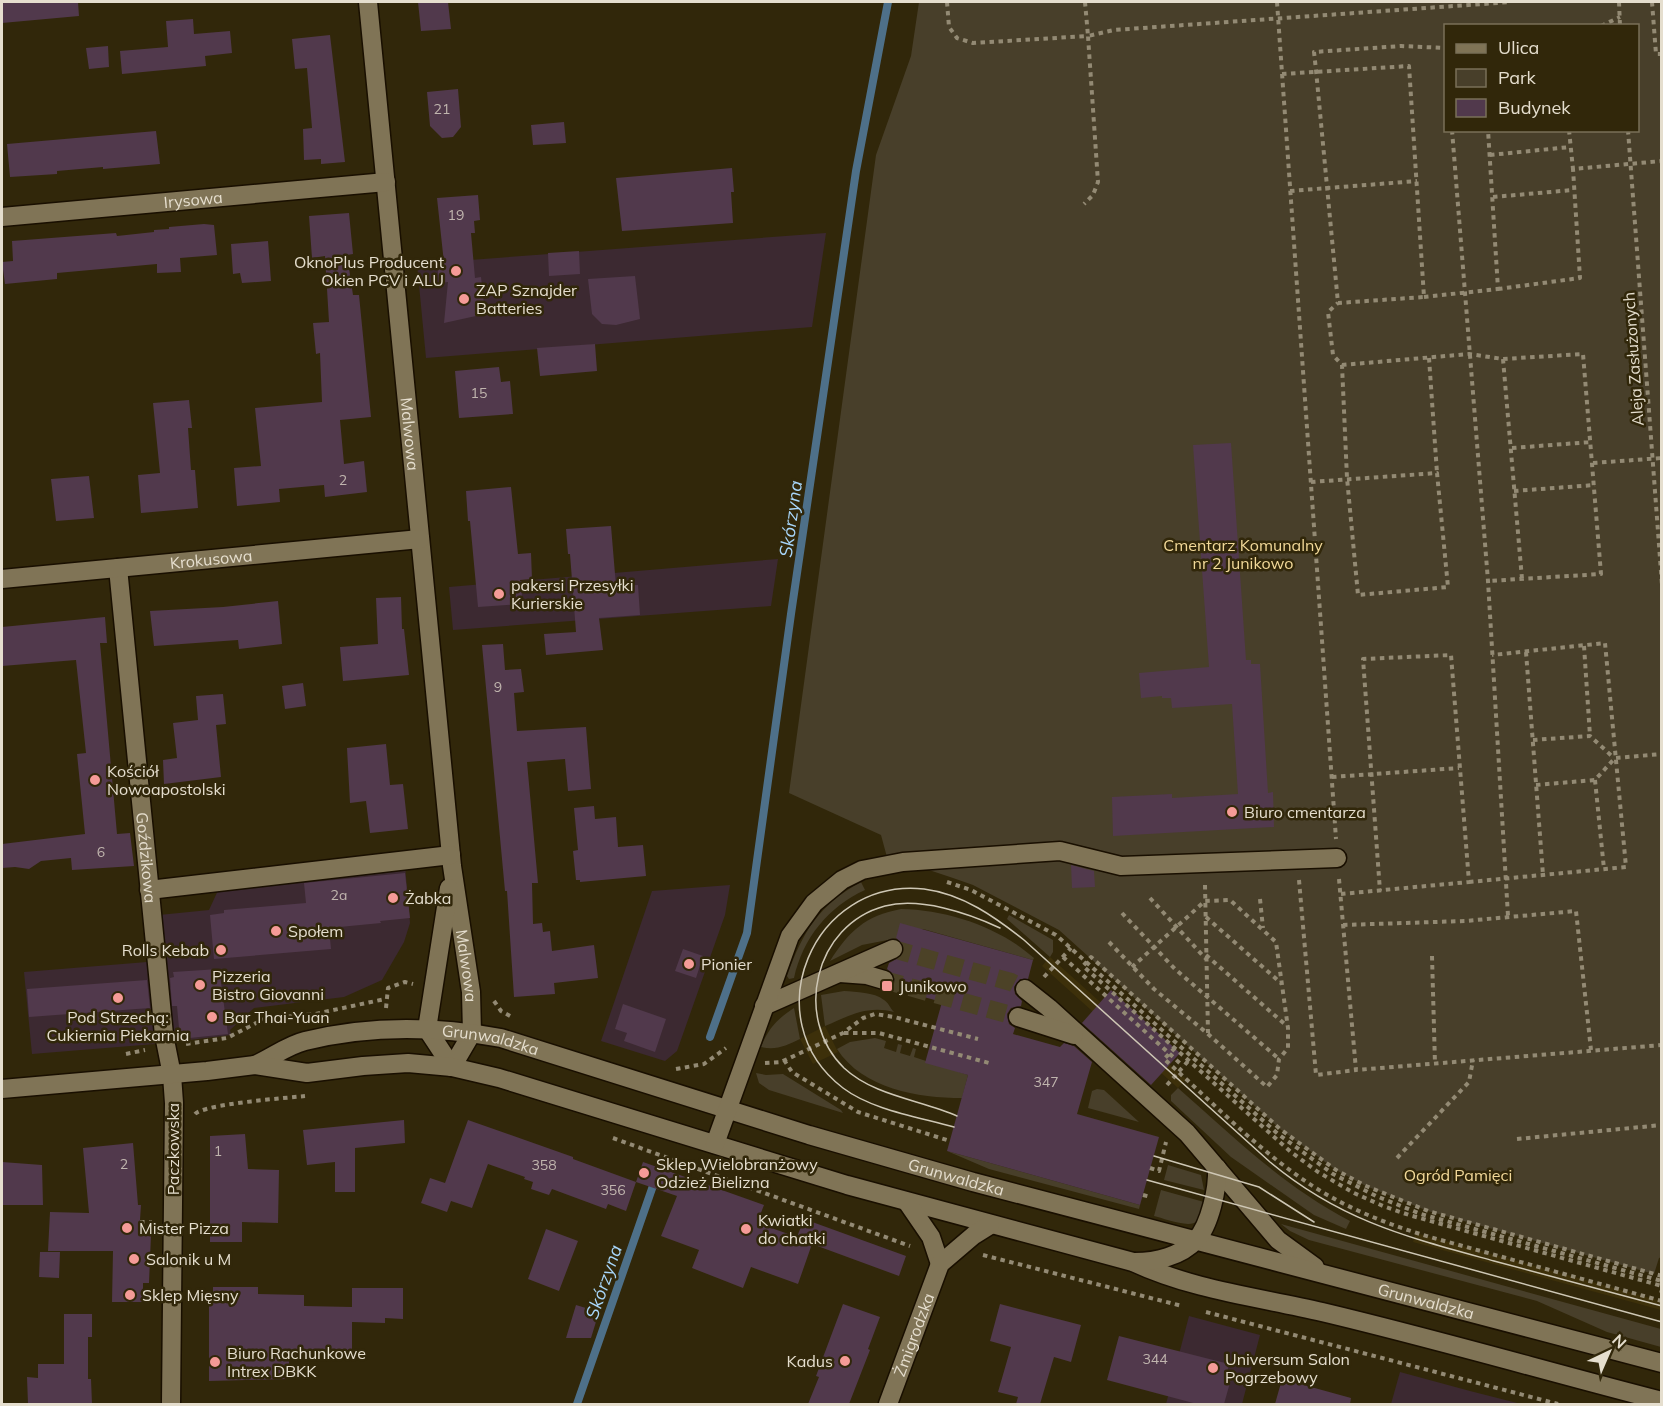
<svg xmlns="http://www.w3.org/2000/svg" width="1663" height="1406" font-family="Mulish,sans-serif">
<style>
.commercial{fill:#3c2931}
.built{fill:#3d300a}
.green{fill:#483f2a;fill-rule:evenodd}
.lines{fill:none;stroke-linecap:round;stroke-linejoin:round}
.stream{stroke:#4e7089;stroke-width:8}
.building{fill:#51394c}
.minor-tunnel{stroke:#4c4227;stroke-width:18;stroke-dasharray:18 9;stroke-linecap:butt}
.minor-casing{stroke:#190f00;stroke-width:21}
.path{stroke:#938a74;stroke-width:4;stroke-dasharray:4.5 4.5;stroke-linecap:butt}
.minor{stroke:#807456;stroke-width:18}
.tram{stroke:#cec7b5;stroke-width:1.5}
.poi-dot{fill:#f59b97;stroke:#31270a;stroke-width:2}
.labels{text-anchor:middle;stroke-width:5;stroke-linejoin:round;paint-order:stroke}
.number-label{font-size:14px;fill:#c0b5ae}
.street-label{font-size:16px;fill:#e5dece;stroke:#31270a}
.poi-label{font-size:16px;fill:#e5dece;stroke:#31270a;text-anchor:start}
.park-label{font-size:16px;fill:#f2d999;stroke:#31270a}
.water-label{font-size:18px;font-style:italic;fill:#a8d6fa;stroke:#31270a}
</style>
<rect width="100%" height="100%" fill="#31270a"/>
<path class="commercial" d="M826,233L812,327L426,358L417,264Z
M778,559L771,606L453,630L449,587Z
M405,865L410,923L404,942L382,980L344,997L254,1008L230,1030L231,1035L173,1042L159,915L209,910L221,884Z
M730,885L725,915L677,1051L665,1061L601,1041L652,891Z
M147,962L155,1044L32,1054L24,972Z
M1189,1316L1260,1335L1242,1404H1166Z
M1400,1372L1470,1391L1521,1404H1391Z"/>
<path class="built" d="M1050,957L1186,1079L1178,1088L1042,966Z
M825,1026L838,1052L813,1064L800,1039Z
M1416,1233L1661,1301V1310L1413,1242Z"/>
<path class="green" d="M919,2H1661L1662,1257L1659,1258L1654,1274L1428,1211L1366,1186L1336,1170L1280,1129L1059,930L973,885L953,878L929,870L891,872L881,835L789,793L876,155L911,56ZM1446,26H1638V130H1446Z
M861,882L865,890C828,907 803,938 794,978L789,979L787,976C803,931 819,905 861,882Z
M901,909C948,910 999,927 1034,958L1033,960L923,929L898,938L862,945L830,961C849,931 865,916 901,909Z
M1009,915L1053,940V952L1050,957L1007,919Z
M844,991C856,992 874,992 884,1000C888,1002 890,1008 894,1012C867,1005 849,1016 825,1026L821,995Z
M794,1008L800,1039C787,1045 776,1051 761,1047C768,1029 777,1019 794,1008Z
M875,1038L886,1041L884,1048L896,1052L898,1044L902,1045L900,1053L910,1056L913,1048L916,1049L914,1057L968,1075L962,1098C918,1098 863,1089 837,1049L850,1042Z
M756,1073L766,1075L783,1074L841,1110L843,1113L769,1090L759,1083Z
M1178,1088C1235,1138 1282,1185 1350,1221L1346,1229L1314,1215L1231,1157L1171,1101V1095Z
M1097,1089L1104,1090L1139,1122L1088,1108L1092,1091Z
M947,1151L1140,1205L1139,1209L989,1169Z
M1168,1165L1201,1175L1204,1190L1164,1180Z
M1161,1190L1204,1202C1202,1208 1200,1216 1197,1221C1190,1229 1163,1218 1154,1216Z
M1281,1224L1661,1329V1347L1607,1332L1537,1301L1309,1240L1290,1231Z"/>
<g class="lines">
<path class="stream" d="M710,1037L747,933L791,614L856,171L888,2
M577,1404L655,1180"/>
</g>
<path class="building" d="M2,2H78L79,16L2,23Z
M418,2H448L451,29L421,31Z
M193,19L194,34L230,31L232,53L205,56L206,66L122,74L120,51L168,47L166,21Z
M330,35L345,162L321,164V159L304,160L303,129L312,128L307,68L295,69L292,39Z
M108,46L109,67L89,69L86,48Z
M458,89L461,127L453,137L442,138L430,126L427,92Z
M564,122L566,143L533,145L531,125Z
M156,131L160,164L103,169V167L57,171V174L10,177L7,144Z
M732,168L734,192H731L733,223L622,231L616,178Z
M478,195L480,220L474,221L475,233H471L475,278L481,277L485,314L444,323L448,282L439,283L437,263H444L437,198Z
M349,213L353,254L347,255L353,295H359L371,417L340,420L344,464L364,461L367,492L325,497L324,485L279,489L280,502L237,506L234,468L261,466L255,408L322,402L320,353L316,354L313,323L329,322L325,256L312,258L309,216Z
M204,224L214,225L217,255L180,258L181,272L157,273V264L57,273V279L5,284L2,262L13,261L12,241L116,233L117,236L154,232V230L169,229V227Z
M268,241L271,281L242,283L240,273L233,274L231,244Z
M579,251L580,274L549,276L548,253Z
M635,276L640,319L616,325L602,324L592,314L588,279Z
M595,344L597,371L540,376L537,348Z
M499,367L501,382L510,381L513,414L459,418L455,371Z
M189,400L192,428H188L191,470H195L198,508L141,513L138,475L160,473L153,403Z
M1231,443L1246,660H1251V664H1260L1268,793L1273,792L1274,827L1113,836L1112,797L1172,794V798L1238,794L1232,704L1172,708L1171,698H1162V696L1141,698L1139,673L1209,667L1193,445Z
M89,476L94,518L56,521L51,479Z
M511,487L518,554L531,553L532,579L520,580L523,604L478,607L470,521H468L466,491Z
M611,526L616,586L638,585L640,615L599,618L603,650L546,655L544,634L576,632L570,554H568L566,529Z
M401,597L402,629H404L409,675L343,681L340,647L378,644L376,598Z
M278,601L282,644L239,649L238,640L154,646L150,611L223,607Z
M105,617L107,643H100L117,834L130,833L134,866L72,870L71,858L41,861L29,869L15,867L2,868V844L85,834L77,754L86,753L76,660L2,666V627Z
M503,644L505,670L521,669L524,692L514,693L517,731L586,727L591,789L568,791L565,759L527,762L538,883H532L533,924L542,923L543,932L550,931L552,951L594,945L598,978L554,983L555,994L514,997L507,891H505L482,645Z
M303,683L306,706L285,709L282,686Z
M223,694L226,724L216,725L221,777L164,784L163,760L177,758L173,723L198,720L196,696Z
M386,744L390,785L403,784L408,829L370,833L366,801L350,803L347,748Z
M594,806L595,819L616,817L618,847L643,845L646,876L580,882V880H576L573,851L578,850L574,808Z
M1071,865L1094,871L1095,887L1072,888Z
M405,873L410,918L380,921L381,923L329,928L331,949L214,959L210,915L224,913V910L306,903L304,883Z
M900,923L1033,960L1028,979H1020L1014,987L1015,994L1022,1001L1021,1006L1011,1008L1007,1014L1009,1024L1015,1028L1013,1034L1060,1047L1064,1043L1074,1046L1092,1062L1077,1114L1159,1137L1140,1205L947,1151L968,1075L925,1063L942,1002L891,988L895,978L892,973L887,969L889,963L902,956L904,951L903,944L896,938Z
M683,949L703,956L696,978L675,971Z
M219,969L228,1034L180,1039L177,1006H172L170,978L174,977L173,972Z
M147,980L150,1008L29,1017L27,989Z
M1111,990L1180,1053L1151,1085L1082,1023Z
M623,1004L666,1019L655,1052L624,1041L627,1033L615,1029Z
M404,1120L405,1143L355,1148V1192H335V1162L307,1165L303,1130Z
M468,1120L573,1157V1159L636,1182L626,1211L608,1204L606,1209L552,1189L549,1195L531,1189L533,1182L524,1179L525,1177L488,1164L472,1208L451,1201L447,1212L421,1203L430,1178L445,1183Z
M245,1134L248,1169L279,1170L278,1223L242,1222V1242H210V1136Z
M133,1143L138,1205H141L139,1235H151L149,1283H143V1302H112L113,1251H48L50,1212L89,1213L83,1148Z
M2,1162L42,1165L43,1205H2Z
M643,1162L764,1205L757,1223L797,1237L804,1219L906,1256L899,1276L812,1244L798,1284L751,1267L743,1288L692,1268L699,1250L661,1236L677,1196L636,1182Z
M546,1229L578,1241L559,1291L528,1279Z
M40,1252H60L59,1278L39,1277Z
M213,1287H258V1294L304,1295V1306L352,1307V1288H403V1319L385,1318V1323L352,1322V1357L303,1356L302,1359H289V1379L209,1381V1300H213Z
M843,1304L880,1317L868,1349L870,1350L849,1404H808L819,1377L816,1376Z
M1000,1304L1081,1325L1071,1362L1054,1357L1040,1404H1016L1018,1397L998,1392L1011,1347L990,1341Z
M576,1305L599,1312L591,1338H566Z
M64,1314H92V1337H88V1379H91L92,1404H28L27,1377L38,1378V1364H64Z
M1119,1336L1229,1364L1226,1377L1231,1379L1224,1404H1197L1107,1380Z
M1282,1379L1351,1398L1350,1404H1275Z"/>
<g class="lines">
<path class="minor-tunnel" d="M893,949L1011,982L1025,989
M884,980L1018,1017"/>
<defs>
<g id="minor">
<path id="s1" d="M368,2L452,866L471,992L472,1033L452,1067"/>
<path id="s2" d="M2,217L386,182"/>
<path id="s3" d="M118,568L164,1035L172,1075L174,1103L171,1404"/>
<path id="s4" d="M2,579L420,539"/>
<path d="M449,888L427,1029L452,1067"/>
<path d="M149,890L451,855"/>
<path d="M840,973L867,975L884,980"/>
<path d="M1025,989L1049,1008L1187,1133L1278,1240L1315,1267"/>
<path d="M764,1006L893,949"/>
<path d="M1018,1017L1074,1035"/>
<path id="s5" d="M255,1065C271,1058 288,1045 305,1041C370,1025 436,1026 501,1038L809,1135L973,1182L1662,1363"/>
<path d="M2,1089L207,1071L255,1065L307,1073L363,1066L408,1063L452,1067L499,1078L847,1185L1133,1262C1193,1290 1258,1297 1322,1312C1436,1339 1549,1372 1662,1401"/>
<path d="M715,1144L790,936L814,903L842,880L862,870L903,862L1060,851L1121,866L1337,858"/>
<path d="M907,1202L931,1237L940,1264"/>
<path d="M1135,1262C1156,1262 1181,1256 1196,1240C1210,1225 1218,1188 1217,1168"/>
<path id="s6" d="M888,1404L940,1264L974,1235L990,1225"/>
</g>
</defs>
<use href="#minor" class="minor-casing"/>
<path class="path" d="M947,2L949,27L957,38L973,43L1088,36L1098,182L1093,195L1084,204
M1085,2L1088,36L1114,30L1511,2
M1277,2L1336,839
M1619,2L1620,26
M1652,2L1656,54H1662
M1601,26L1620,17
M1282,74L1409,66L1424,297L1338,303L1316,70L1314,52L1401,46L1446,48
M1452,130L1488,581L1508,916
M1569,130L1573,169L1662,161
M1628,130L1662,585
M1490,155L1570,147
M1290,191L1417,181
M1493,197L1573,190
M1498,289L1580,278L1573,169
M1424,297L1498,289L1488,130
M1429,358L1437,473
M1503,359L1522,579
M1342,365L1469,354L1503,359L1583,354L1601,574L1488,581
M1512,448L1591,442
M1593,463L1662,458
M1311,482L1437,473L1448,587L1358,595L1347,478L1342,365L1333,355L1328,312L1338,303
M1514,491L1595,485
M1584,646L1590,736
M1526,652L1543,875
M1533,740L1590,736L1614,758
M1332,777L1459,768
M1595,780L1604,869
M1536,785L1595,780L1615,758L1662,754
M1339,879L1356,1070L1662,1045
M1299,880L1316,1075L1356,1070
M947,882L971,890L1056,935L1278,1134L1333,1174L1376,1196L1421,1214L1662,1281
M1469,882L1626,867L1605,643L1492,655
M1205,885L1208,1033
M1341,894L1469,882L1451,655L1363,659L1380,891
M1150,898L1206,959
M1260,899L1263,928
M1122,913L1175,969L1279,1059
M1206,917L1282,984
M1343,925L1465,921L1576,911L1591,1050
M1109,942L1154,989L1208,1034L1267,1087L1277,1075L1279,1059L1288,1048V1028L1276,942L1230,900L1205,901L1132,967
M1206,955L1288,1027
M1432,956L1435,1064
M1063,957L1183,1066
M1044,977L1071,948
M494,1001L501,1011L512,1017
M386,1008L388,988L405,982L413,984
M844,1033H879L989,1063
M186,1044L227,1038L264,1019L315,1014L385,999
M1175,1048L1164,1059C1208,1098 1250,1142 1298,1176C1338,1205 1383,1223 1430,1237L1662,1301
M126,1054L145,1050
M784,1060L792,1072L858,1112L950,1141
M765,1063L781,1062L843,1033L863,1018L875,1014L894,1017L978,1039
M676,1069L704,1064L726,1048
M1167,1085L1190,1059
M195,1114C204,1104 286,1098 305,1096
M613,1138L910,1246
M1517,1139L1662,1125
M1397,1158L1469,1082L1473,1060
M1150,1168L1159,1171L1166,1142
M1143,1195L1151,1197
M140,1222H152
M983,1255L1182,1306
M1662,1276L1428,1211L1366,1186L1336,1170L1280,1129L1091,957L1083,966L1291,1152L1318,1172L1354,1193L1383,1206L1409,1215L1662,1286
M1661,1293L1662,1290
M1206,1312L1558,1404"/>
<use href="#minor" class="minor"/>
<path class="tram" d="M957,1116C921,1100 874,1096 844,1068C793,1018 814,925 885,906C920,897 968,913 1000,928
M954,1127C919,1117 872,1110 843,1088C753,1019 813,877 924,889C963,894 995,917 1024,940L1270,1162C1341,1221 1407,1237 1494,1261C1550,1276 1606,1291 1662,1306
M1154,1156L1259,1187L1314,1222
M1147,1180L1662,1322"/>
</g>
<g class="poi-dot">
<circle cx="456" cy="271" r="6"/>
<circle cx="464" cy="299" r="6"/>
<circle cx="499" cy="594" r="6"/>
<circle cx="95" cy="780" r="6"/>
<circle cx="1232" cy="812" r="6"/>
<circle cx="393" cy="898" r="6"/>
<circle cx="276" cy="931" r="6"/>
<circle cx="221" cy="950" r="6"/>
<circle cx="689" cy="964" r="6"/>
<circle cx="200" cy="985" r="6"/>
<rect x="881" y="980" width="12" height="12" rx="3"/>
<circle cx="118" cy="998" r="6"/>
<circle cx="212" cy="1017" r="6"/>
<circle cx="644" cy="1173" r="6"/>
<circle cx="127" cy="1228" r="6"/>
<circle cx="746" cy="1229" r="6"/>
<circle cx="134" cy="1259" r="6"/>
<circle cx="130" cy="1295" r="6"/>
<circle cx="845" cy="1361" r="6"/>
<circle cx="215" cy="1362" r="6"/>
<circle cx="1213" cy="1368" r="6"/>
</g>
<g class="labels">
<g class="number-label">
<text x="442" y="114">21</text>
<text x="456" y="220">19</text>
<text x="479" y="398">15</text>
<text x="343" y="485">2</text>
<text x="498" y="692">9</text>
<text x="101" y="857">6</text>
<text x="339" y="900">2a</text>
<text x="1046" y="1087">347</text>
<text x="218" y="1156">1</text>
<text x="124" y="1169">2</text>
<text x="544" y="1170">358</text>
<text x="613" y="1195">356</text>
<text x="1155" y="1364">344</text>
</g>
<g class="street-label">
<text dy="6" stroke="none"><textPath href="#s2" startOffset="192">Irysowa</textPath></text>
<text transform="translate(1633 359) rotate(-94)" y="6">Aleja Zasłużonych</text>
<text dy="6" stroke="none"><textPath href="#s1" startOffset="434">Malwowa</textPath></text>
<text dy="6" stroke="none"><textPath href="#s4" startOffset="210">Krokusowa</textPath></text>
<text dy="6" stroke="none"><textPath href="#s3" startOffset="291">Goździkowa</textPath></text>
<text dy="6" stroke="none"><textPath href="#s1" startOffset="969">Malwowa</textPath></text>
<text dy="6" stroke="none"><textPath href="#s5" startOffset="243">Grunwaldzka</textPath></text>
<text transform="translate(173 1149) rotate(-90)" y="6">Paczkowska</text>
<text dy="6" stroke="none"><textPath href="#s5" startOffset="729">Grunwaldzka</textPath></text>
<text dy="6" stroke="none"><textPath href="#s5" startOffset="1215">Grunwaldzka</textPath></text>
<text dy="6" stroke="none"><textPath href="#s6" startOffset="74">Żmigrodzka</textPath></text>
</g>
<g class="poi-label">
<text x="444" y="268" text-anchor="end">OknoPlus Producent<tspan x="444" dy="18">Okien PCV i ALU</tspan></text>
<text x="476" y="296">ZAP Sznajder<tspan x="476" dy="18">Batteries</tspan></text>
<text x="511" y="591">pakersi Przesyłki<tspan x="511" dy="18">Kurierskie</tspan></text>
<text x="107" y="777">Kościół<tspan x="107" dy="18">Nowoapostolski</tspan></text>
<text x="1244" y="818">Biuro cmentarza</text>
<text x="405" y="904">Żabka</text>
<text x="288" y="937">Społem</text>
<text x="209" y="956" text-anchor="end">Rolls Kebab</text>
<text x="701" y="970">Pionier</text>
<text x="212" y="982">Pizzeria<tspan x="212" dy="18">Bistro Giovanni</tspan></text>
<text x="899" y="992">Junikowo</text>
<text x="118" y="1023" text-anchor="middle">Pod Strzechą:<tspan x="118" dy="18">Cukiernia Piekarnia</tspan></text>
<text x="224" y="1023">Bar Thai-Yuan</text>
<text x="656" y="1170">Sklep Wielobranżowy<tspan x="656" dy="18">Odzież Bielizna</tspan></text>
<text x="758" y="1226">Kwiatki<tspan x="758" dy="18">do chatki</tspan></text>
<text x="139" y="1234">Mister Pizza</text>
<text x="146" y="1265">Salonik u M</text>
<text x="142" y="1301">Sklep Mięsny</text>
<text x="227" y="1359">Biuro Rachunkowe<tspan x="227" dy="18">Intrex DBKK</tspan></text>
<text x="1225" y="1365">Universum Salon<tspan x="1225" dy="18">Pogrzebowy</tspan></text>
<text x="833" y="1367" text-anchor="end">Kadus</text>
</g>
<g class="park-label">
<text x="1243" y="551">Cmentarz Komunalny<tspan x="1243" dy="18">nr 2 Junikowo</tspan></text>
<text x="1458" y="1181">Ogród Pamięci</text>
</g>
<g class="water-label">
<text transform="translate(791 519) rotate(-82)" y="6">Skórzyna</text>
<text transform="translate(604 1282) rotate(-71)" y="6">Skórzyna</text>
</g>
</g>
<rect width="1663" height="1406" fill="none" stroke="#e5dece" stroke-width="6"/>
<rect x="1444" y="24" width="195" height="108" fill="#31270a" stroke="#797058" stroke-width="1.5"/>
<rect x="1456" y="44" width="30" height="9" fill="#807456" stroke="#797058" stroke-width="1.5"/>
<text x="1498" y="54" font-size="18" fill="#e5dece">Ulica</text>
<rect x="1456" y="69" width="30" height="18" fill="#483f2a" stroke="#797058" stroke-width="1.5"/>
<text x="1498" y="84" font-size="18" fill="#e5dece">Park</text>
<rect x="1456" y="99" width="30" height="18" fill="#51394c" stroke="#797058" stroke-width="1.5"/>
<text x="1498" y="114" font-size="18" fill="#e5dece">Budynek</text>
<g transform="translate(1609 1352) rotate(44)" stroke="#31270a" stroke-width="4.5" paint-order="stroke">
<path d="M0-4.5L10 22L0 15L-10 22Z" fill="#e5dece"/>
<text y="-9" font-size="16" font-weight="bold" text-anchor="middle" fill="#e5dece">N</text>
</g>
</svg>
